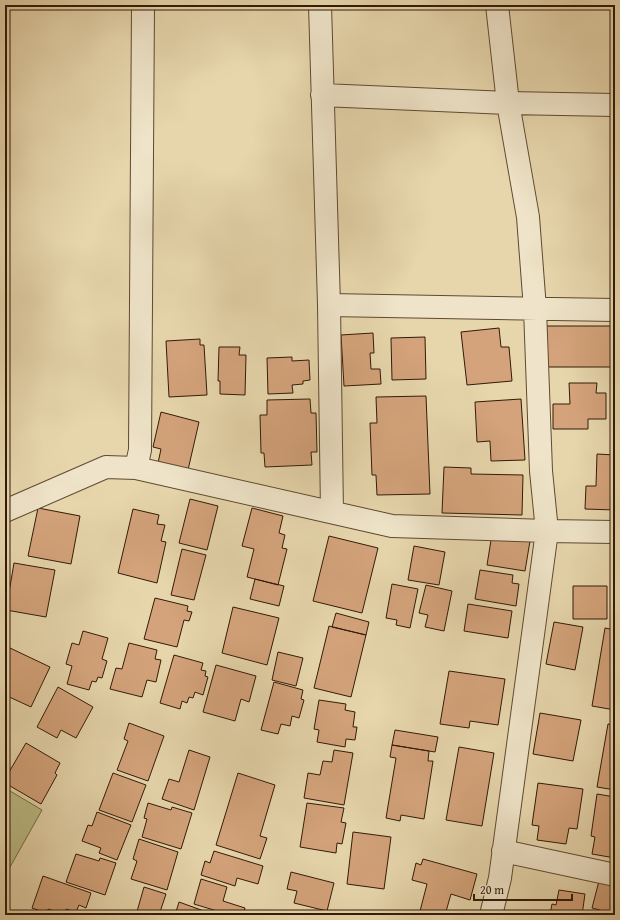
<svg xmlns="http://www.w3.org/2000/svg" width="620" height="920" font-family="'Gentium Book Plus',serif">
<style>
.green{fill:#bcbc85;stroke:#776b46}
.building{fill:#d4a37b;stroke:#321a08}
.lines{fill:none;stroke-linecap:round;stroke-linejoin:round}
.minor-casing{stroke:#5f4931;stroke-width:24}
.minor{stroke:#efe4c9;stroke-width:22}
</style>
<rect width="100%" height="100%" fill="#e7d6ac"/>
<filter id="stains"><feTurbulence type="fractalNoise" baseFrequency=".005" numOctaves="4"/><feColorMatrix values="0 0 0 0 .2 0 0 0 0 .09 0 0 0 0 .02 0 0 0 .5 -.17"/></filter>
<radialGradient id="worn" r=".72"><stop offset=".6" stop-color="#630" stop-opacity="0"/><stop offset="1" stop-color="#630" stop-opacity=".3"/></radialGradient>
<path class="green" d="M5,788L42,810L5,876Z"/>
<path class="building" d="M543,326H615V367H543Z
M499,328L501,347H509L512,381L467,385L461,332Z
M373,333L374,353H370L371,369H380L381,384L344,386L341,335Z
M425,337L426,379L392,380L391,338Z
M200,339V345H204L207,395L169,397L166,341Z
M219,347H240L239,355H246L245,395L220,394V381H218Z
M292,357V361L309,360L310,380L303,381V384L292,385L293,393L268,394L267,358Z
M611,378H615V439Z
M569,383H597L596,393H606V419H588V429H553V404H570Z
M426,396L430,494L377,495L376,475H372L370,423H377L376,397Z
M310,399L311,413H316L317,452H311L312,465L265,467L264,453H261L260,415H267V400Z
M521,399L525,460L491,461L490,441L477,442L475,402Z
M161,412L199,422L188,470L158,463L161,449L153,447Z
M597,454L615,455V510L585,509L586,486H596Z
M444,467L471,468V474L523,475L522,515L442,513Z
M190,499L218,506L207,550L179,543Z
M38,508L80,516L71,564L28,556Z
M252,508L283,516L279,533L285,535L282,548L287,549L278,585L247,577L254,549L242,546Z
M133,509L159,515L157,524L165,525L161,541L166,542L157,583L118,573Z
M492,534L530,541L525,571L487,565Z
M329,536L378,548L362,613L313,601Z
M414,546L445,552L439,585L408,580Z
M182,549L206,555L194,600L171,595Z
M14,563L55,570L46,617L6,610Z
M480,570L513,575L512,583L519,584L516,606L475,599Z
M615,575V612H613Z
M255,579L284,586L279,606L250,599Z
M392,584L418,589L410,628L396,625L397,620L386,618Z
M426,585L452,591L444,631L425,627L428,615L419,613Z
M573,586H607V619H573Z
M155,598L188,606L187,611L192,612L189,621L184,620L177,647L144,639Z
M468,604L512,611L508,638L464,631Z
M233,607L279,618L267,665L222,653Z
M336,613L369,622L366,635L332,627Z
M554,622L583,627L575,670L546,664Z
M329,626L366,635L351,697L314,688Z
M605,628L615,630V710L592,706Z
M83,631L108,638L102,659L107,661L102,678L98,677L96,682L92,681L89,690L67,684L72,666L66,664L72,643L79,645Z
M129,643L157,650L155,659L161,660L156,682L147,680L142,697L110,689L116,668L122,669Z
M10,648L50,667L31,707L5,695V659Z
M278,652L303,658L296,686L272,680Z
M174,655L203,663L201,670L206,671L205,676L208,677L203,695L195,692L193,698L189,697L187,703L182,701L180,709L160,703Z
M216,665L256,676L249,702L241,699L235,721L203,712Z
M449,671L505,679L498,725L470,721L469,728L440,724Z
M274,682L303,690L301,699L304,700L299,718L292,716L290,726L281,724L278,734L261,730Z
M58,687L93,707L76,738L61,730L57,738L37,727Z
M319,700L346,704L345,710L355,712L353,727H357L355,740L346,739L345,747L317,742L319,730L314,729Z
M540,713L581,720L573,761L533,754Z
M129,723L164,736L148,781L117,770L128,741L124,739Z
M608,724L615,725V790L597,787Z
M395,730L438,737L435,752L392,745Z
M26,743L60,763L55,773L57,775L41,804L5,783V779Z
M392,745L429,751L428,761H433L424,819L401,815L400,821L386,818L396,758L390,757Z
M459,747L494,753L482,826L446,820Z
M189,750L210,757L194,810L162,799L169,779L179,782Z
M334,750L353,753L344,805L304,798L308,773L320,775L323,761L332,762Z
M113,773L146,785L132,822L99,810Z
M238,773L275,785L260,836L267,838L260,859L216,845Z
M538,783L583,789L577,829L569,828L566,844L537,840L539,826L532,825Z
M597,794L615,797V858L592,854L595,837L591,836Z
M148,803L171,810L172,807L192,813L181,849L142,837L147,819L144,818Z
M307,803L344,808L341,822L346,823L342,844L337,843L336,853L300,847Z
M97,812L131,825L117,860L99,853L101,848L82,841L88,825L92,826Z
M353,832L391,837L384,889L347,884Z
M139,839L178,852L167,890L131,879L137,861L133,859Z
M214,851L263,866L258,884L237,878L235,886L201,875L205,861L210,863Z
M76,854L99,861L100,858L116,863L105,895L66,882Z
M423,859L477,874L470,900L451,894L445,915H419L427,884L412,880L416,863L421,865Z
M291,872L334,883L327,911L294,903L297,891L287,889Z
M43,876L91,893L86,908L79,905L76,912L66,909L64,914L48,909L47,913L32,908Z
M201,879L227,887L223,901L245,908L243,915H230L194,904Z
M599,881L615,885V915H599L600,910L592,908Z
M144,887L166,894L159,915H136Z
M559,890L585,894L582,915H550L552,904L556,905Z
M179,902L204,911L203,915H175Z"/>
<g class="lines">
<defs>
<path id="minor" d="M320,5L329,305L332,512
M322,95L508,103L615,105
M329,305L615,310
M136,468L140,450L143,5
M5,511L106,467L136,468L392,526L547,531L615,532
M503,851L615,875
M491,915L500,878L547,531L541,471L535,309L528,217L508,103L497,5"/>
</defs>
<use href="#minor" class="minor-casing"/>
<use href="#minor" class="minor"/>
</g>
<rect width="620" height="920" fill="none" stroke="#e7d6ac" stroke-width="20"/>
<rect x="6" y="6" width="608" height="908" fill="none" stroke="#321a08" stroke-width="2"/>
<rect x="10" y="10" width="600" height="900" fill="none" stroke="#321a08"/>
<path d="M474 894v6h98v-6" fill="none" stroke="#321a08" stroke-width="2"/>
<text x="480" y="894" font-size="12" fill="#321a08" stroke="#efe4c9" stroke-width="3" paint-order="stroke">20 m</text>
<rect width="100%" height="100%" filter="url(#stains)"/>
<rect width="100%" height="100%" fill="url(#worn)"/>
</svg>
